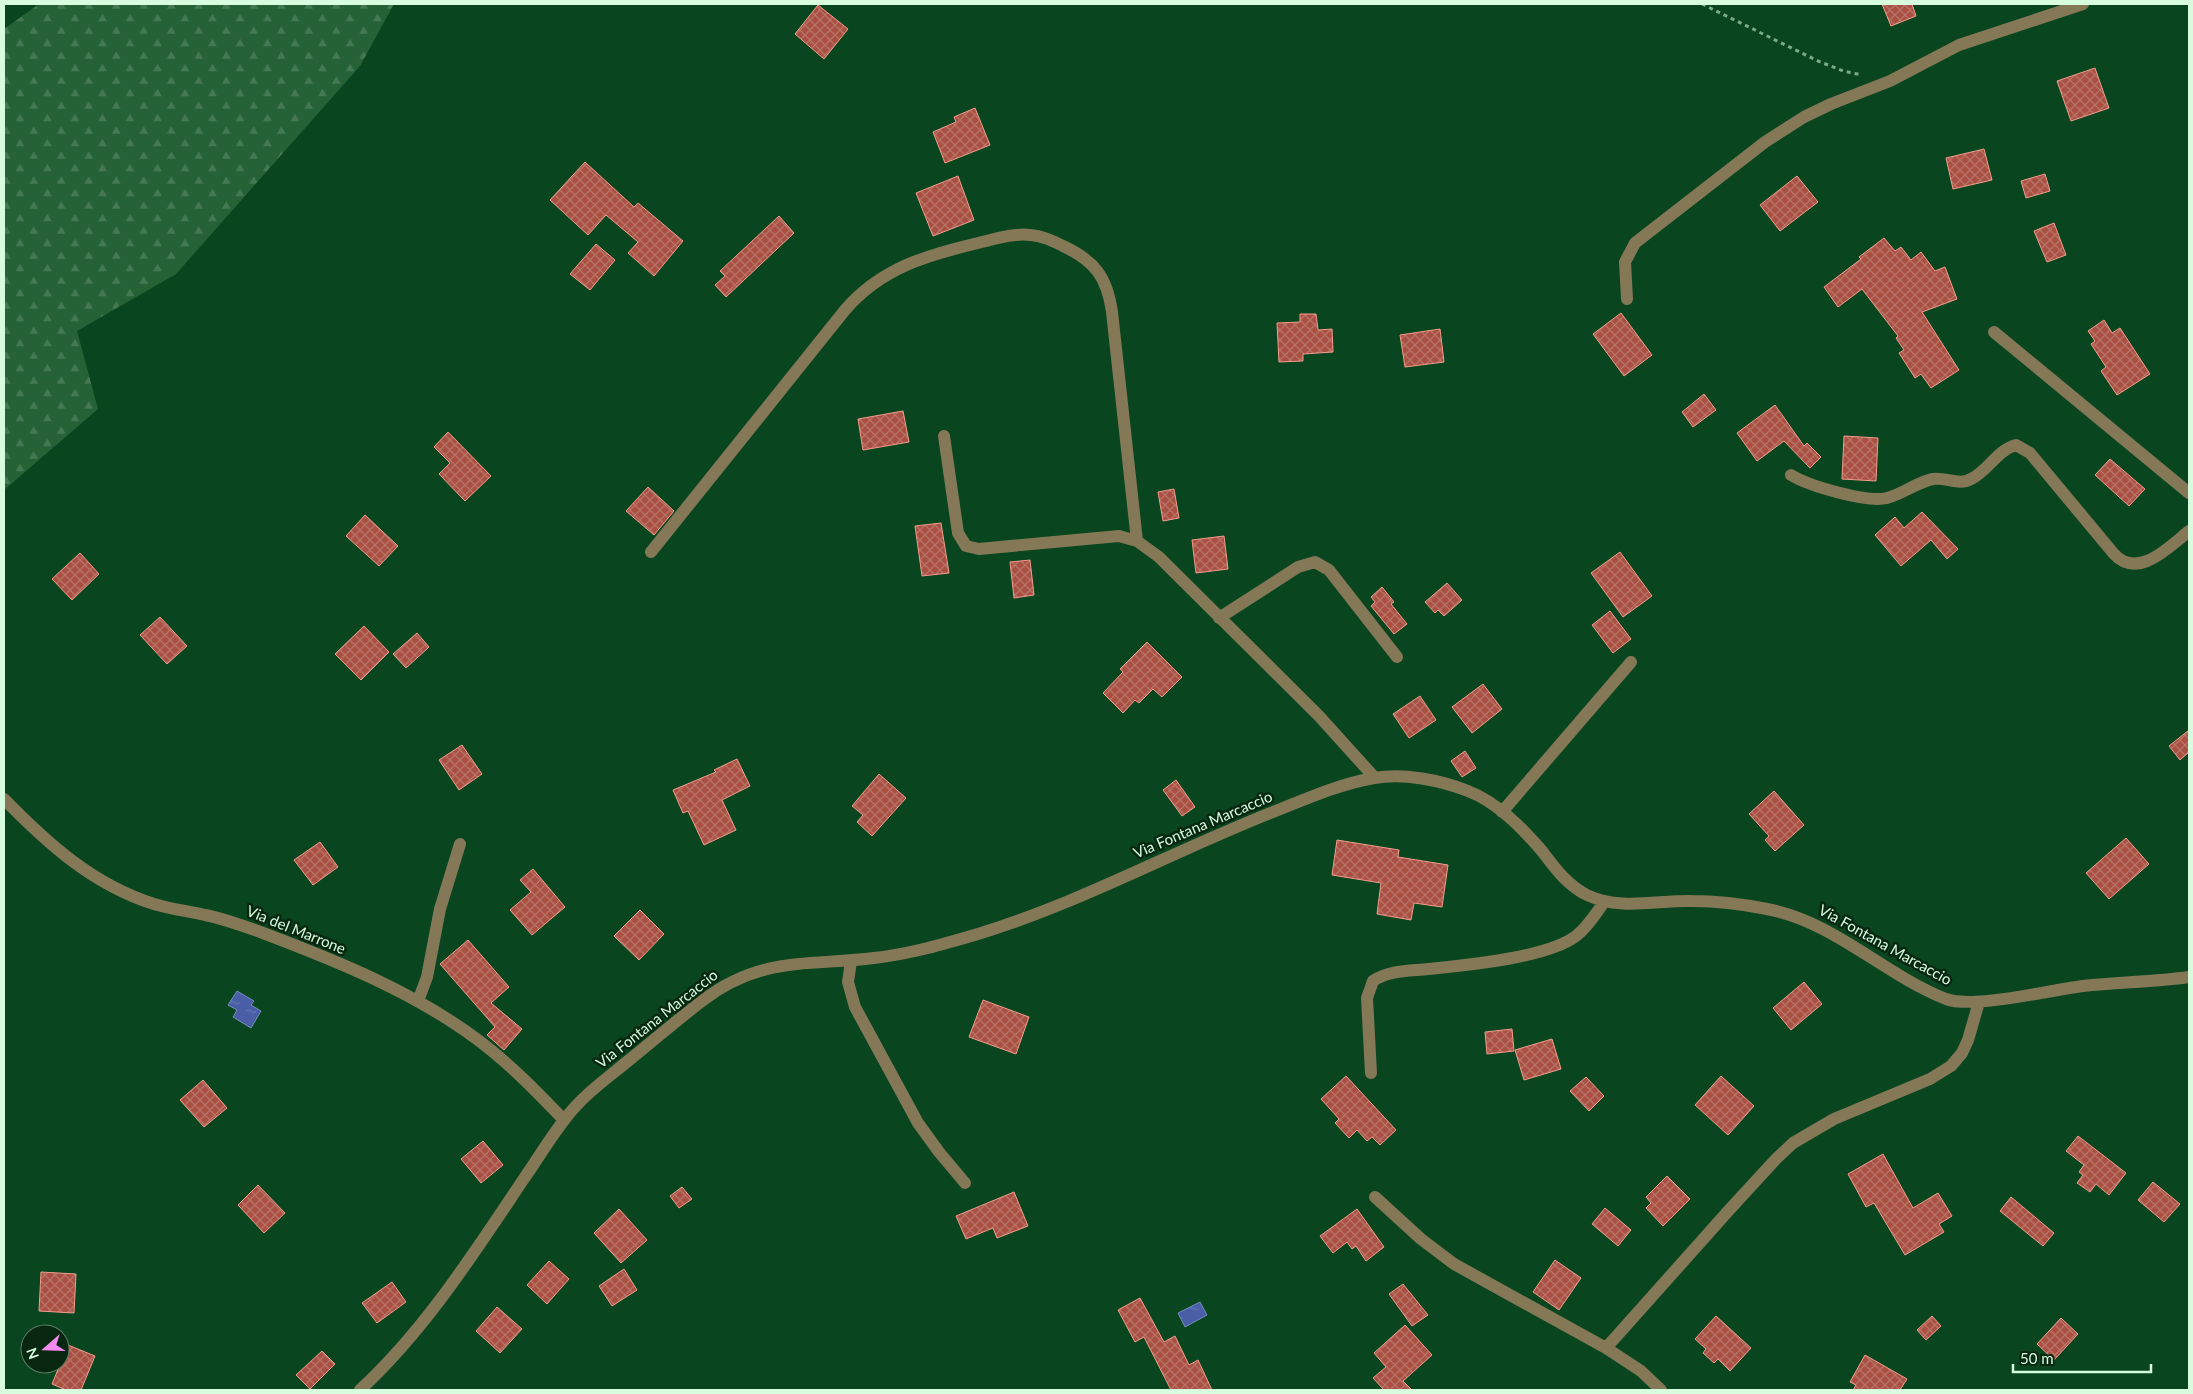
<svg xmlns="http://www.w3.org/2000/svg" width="2193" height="1394" font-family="Lato,sans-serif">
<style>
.forest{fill:url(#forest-firs)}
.water{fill:url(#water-ripples);stroke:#758eb8}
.building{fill:url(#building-cross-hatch);stroke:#f59c8d}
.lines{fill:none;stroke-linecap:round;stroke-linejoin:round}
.path{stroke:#7baa88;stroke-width:3;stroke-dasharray:4 4;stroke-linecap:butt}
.minor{stroke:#847857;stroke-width:12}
.labels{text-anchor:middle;stroke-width:5;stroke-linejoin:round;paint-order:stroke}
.street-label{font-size:15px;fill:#d8fdde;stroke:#082711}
</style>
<defs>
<pattern id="forest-firs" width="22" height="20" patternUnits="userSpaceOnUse" patternTransform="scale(1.25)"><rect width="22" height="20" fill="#256236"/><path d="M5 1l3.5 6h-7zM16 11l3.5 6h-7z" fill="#447953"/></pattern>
<pattern id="water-ripples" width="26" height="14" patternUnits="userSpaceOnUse" patternTransform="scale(1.25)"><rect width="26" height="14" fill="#4a5ea8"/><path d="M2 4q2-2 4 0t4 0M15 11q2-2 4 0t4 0" fill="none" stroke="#6376b4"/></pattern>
<pattern id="building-cross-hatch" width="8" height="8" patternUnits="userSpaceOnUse" patternTransform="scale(1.25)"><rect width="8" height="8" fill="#a95043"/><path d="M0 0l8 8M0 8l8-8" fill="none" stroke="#b87367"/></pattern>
</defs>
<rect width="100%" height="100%" fill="#09451e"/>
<path class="forest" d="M39,4H394L360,66L176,274L77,331L98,409L4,490V29Z"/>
<path class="water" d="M237,991L254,1001L251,1005L261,1011L251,1028L233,1017L237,1010L228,1005Z
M1200,1302L1207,1315L1185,1327L1178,1313Z"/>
<path class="building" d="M1882,4H1912L1916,16L1891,26Z
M818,5L848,29L824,59L795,34Z
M2095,68L2109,108L2071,121L2057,81Z
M975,108L990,145L945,163L933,132L956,122L954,117Z
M1984,149L1992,180L1953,189L1946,158Z
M585,162L634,207L638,203L683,241L654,276L628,253L638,242L606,215L588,235L550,200Z
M2045,174L2050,191L2026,198L2021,181Z
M958,176L974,220L933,236L916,193Z
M1797,176L1818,202L1780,231L1760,205Z
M779,216L794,233L726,297L715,285L725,276L720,271Z
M2054,223L2066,255L2047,262L2034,231Z
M1884,238L1895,251L1901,247L1911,260L1921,252L1935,271L1945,267L1957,299L1922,312L1959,370L1931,388L1921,374L1915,378L1899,353L1904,350L1896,338L1898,336L1862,289L1838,307L1824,287L1861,259L1859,257Z
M596,244L615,260L590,290L570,274Z
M1621,313L1652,355L1624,376L1593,334Z
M1300,314H1316L1318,330L1332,329L1333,352L1303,354V361L1279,362L1277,323L1300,322Z
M2104,320L2112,333L2120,328L2150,374L2117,395L2101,371L2106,367L2091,344L2095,341L2088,331Z
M1440,329L1444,362L1405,367L1400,335Z
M1704,394L1716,410L1693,427L1682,412Z
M1775,405L1804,446L1807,443L1821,457L1810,468L1784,441L1757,461L1737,433Z
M903,411L909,442L863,450L858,419Z
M448,432L491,476L465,501L439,474L450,463L434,447Z
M1844,436L1878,438L1876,481L1842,479Z
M2110,459L2145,489L2129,506L2095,475Z
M648,487L674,511L654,535L626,511Z
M1174,489L1179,518L1163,521L1158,492Z
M1922,512L1958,549L1947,559L1931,540L1901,566L1875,535L1895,517L1904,528Z
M365,515L398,546L379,566L346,536Z
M941,523L949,573L922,576L915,526Z
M1224,536L1228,569L1196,573L1192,540Z
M1620,552L1652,596L1623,617L1591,573Z
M80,553L99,574L72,600L52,579Z
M1030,560L1034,595L1014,598L1010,562Z
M1447,583L1462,600L1444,616L1438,610L1435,613L1425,602Z
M1382,587L1394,602L1391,604L1407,624L1394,634L1371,606L1375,602L1371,597Z
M1610,611L1631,639L1613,653L1592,625Z
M160,617L187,646L167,664L140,635Z
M364,626L389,652L361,680L335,654Z
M417,633L429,647L406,668L393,654Z
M1147,642L1182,677L1162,697L1153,689L1139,703L1135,700L1123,713L1103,693L1123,672L1120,669Z
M1483,684L1502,709L1472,733L1452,707Z
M1420,696L1436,720L1409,738L1393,714Z
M2189,730V752L2180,760L2169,746Z
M462,745L482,774L459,790L439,760Z
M1465,751L1476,768L1462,777L1451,761Z
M737,759L750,786L722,800L736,830L704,845L688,811L683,813L673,790L716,772L714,770Z
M879,774L906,798L872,836L857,822L863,815L852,806Z
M1176,780L1195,807L1182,816L1163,790Z
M1774,791L1804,825L1775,851L1765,840L1769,836L1749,814Z
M2126,838L2149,864L2109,899L2086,873Z
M1337,840L1399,850L1398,857L1448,865L1442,907L1414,903L1411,920L1377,914L1381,883L1332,875Z
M320,842L338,867L313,885L294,860Z
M533,869L565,907L532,935L510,910L531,892L520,880Z
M640,910L664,934L639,960L614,936Z
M468,940L509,987L491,1003L522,1029L504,1050L487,1035L495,1027L440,964Z
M1804,982L1822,1004L1791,1030L1773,1008Z
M983,1000L1029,1017L1016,1054L969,1037Z
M1512,1029L1514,1051L1487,1054L1485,1032Z
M1552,1039L1561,1069L1524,1080L1515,1050Z
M1346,1076L1396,1130L1380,1145L1372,1137L1367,1141L1357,1130L1349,1138L1335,1123L1339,1119L1321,1099Z
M1721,1076L1754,1106L1728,1135L1695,1105Z
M1586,1077L1604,1096L1589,1111L1570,1091Z
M203,1080L227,1108L204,1127L180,1100Z
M2078,1136L2126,1173L2109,1195L2096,1184L2090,1192L2077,1183L2083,1175L2079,1172L2084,1165L2066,1151Z
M483,1141L503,1165L481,1183L461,1159Z
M1883,1154L1913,1208L1938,1193L1952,1216L1939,1224L1944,1232L1905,1255L1874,1203L1866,1207L1848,1174Z
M1667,1176L1690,1199L1663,1226L1646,1208L1651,1203L1646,1197Z
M2153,1182L2180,1204L2164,1222L2138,1200Z
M258,1185L285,1213L264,1233L238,1205Z
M682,1187L692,1199L679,1208L670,1196Z
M1014,1192L1028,1226L997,1238L993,1228L966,1239L956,1216Z
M2011,1197L2054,1233L2043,1246L2000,1211Z
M1605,1208L1631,1230L1618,1246L1592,1224Z
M619,1209L647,1240L621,1263L594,1233Z
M1357,1209L1384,1247L1366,1261L1356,1246L1352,1249L1347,1242L1333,1253L1320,1236Z
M1555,1260L1581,1278L1559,1310L1533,1292Z
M549,1261L569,1279L547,1304L527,1285Z
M624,1269L637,1290L612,1306L599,1286Z
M41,1272L76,1274L74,1313L39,1311Z
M392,1282L406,1302L377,1323L362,1303Z
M1403,1284L1428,1315L1412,1326L1389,1294Z
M1140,1298L1164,1342L1175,1336L1189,1365L1198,1360L1212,1390H1171L1144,1337L1135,1342L1118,1310Z
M497,1307L522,1329L500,1353L476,1331Z
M1716,1316L1751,1348L1730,1371L1718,1359L1714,1363L1703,1353L1706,1349L1695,1339Z
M1932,1316L1941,1326L1926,1340L1917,1330Z
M2061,1318L2078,1334L2054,1360L2037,1344Z
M1405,1325L1432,1355L1403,1381L1412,1390H1384L1373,1378L1386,1367L1374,1353Z
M68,1345L95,1356L81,1390H66L52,1384Z
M322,1351L335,1364L310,1389L296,1375Z
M1865,1355L1907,1379L1900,1390H1853L1856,1385L1850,1382Z"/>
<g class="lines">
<path class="path" d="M1702,4L1818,61L1843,71L1862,75"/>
<path class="minor" d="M1627,299L1625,262L1635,243L1765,142L1804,117L1831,104L1890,81L1959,45L2083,4
M1994,332L2189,493
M944,436L958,533L966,546L979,549L1119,536L1137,541L1159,557L1319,716L1375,778
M1791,475C1809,486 1867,503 1887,498C1903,494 1917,482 1933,479C1946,477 1959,486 1971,479C1988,471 1997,450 2016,445L2030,453L2114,554C2138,580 2169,547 2189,531
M651,552L845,310C881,268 927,255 978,243C995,239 1013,233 1031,235C1043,236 1053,241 1063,246C1095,261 1107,277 1112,312L1137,541
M1219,618L1298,567L1315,562L1329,570L1397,657
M4,799C47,843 93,885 154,904C170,909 188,911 205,915C225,919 244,926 263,933C337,961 414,992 478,1040C509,1063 537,1092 564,1120
M1502,812L1631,662
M851,961L848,982L855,1007L918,1123L939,1152L965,1183
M418,1001L427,977L440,909L460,844
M1371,1073L1367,998L1373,981C1389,970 1410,971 1428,969C1466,965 1547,958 1576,936C1588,927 1596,913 1605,901
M1375,1197L1421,1239L1454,1264L1606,1348
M360,1390C425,1330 474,1253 523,1180C537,1160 550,1138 565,1119C582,1096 606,1079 628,1061C653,1041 677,1020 702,1001C760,956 808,966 874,958C910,954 944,944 978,934C1080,903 1174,851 1273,812C1306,799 1339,784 1374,778C1404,773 1440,780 1468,791C1497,802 1522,828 1542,851C1555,868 1567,885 1587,895C1620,911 1658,900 1692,901C1717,901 1742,904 1767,909C1835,922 1883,974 1946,999C1973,1009 2051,990 2083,986C2119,982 2154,982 2189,977
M1661,1390L1641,1371L1606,1348L1730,1209L1776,1159L1793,1143L1834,1119L1930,1079L1951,1066L1962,1053L1968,1040L1979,1002"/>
</g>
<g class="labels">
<g class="street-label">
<text transform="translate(1203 825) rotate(-23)" y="5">Via Fontana Marcaccio</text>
<text transform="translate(296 930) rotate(22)" y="5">Via del Marrone</text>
<text transform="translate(1885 945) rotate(29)" y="5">Via Fontana Marcaccio</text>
<text transform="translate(657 1019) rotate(-38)" y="5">Via Fontana Marcaccio</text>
</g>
</g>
<rect width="2193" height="1394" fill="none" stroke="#d8fdde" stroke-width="10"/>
<g transform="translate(45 1349) rotate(250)"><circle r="24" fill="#082711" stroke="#5b7d63"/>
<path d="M0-4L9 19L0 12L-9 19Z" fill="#f689ee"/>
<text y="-8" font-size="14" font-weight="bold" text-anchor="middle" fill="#d8fdde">N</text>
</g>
<path d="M2013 1364v8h138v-8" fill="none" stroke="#d8fdde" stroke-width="2.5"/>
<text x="2020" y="1364" font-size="15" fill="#d8fdde" stroke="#082711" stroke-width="4" paint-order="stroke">50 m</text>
</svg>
